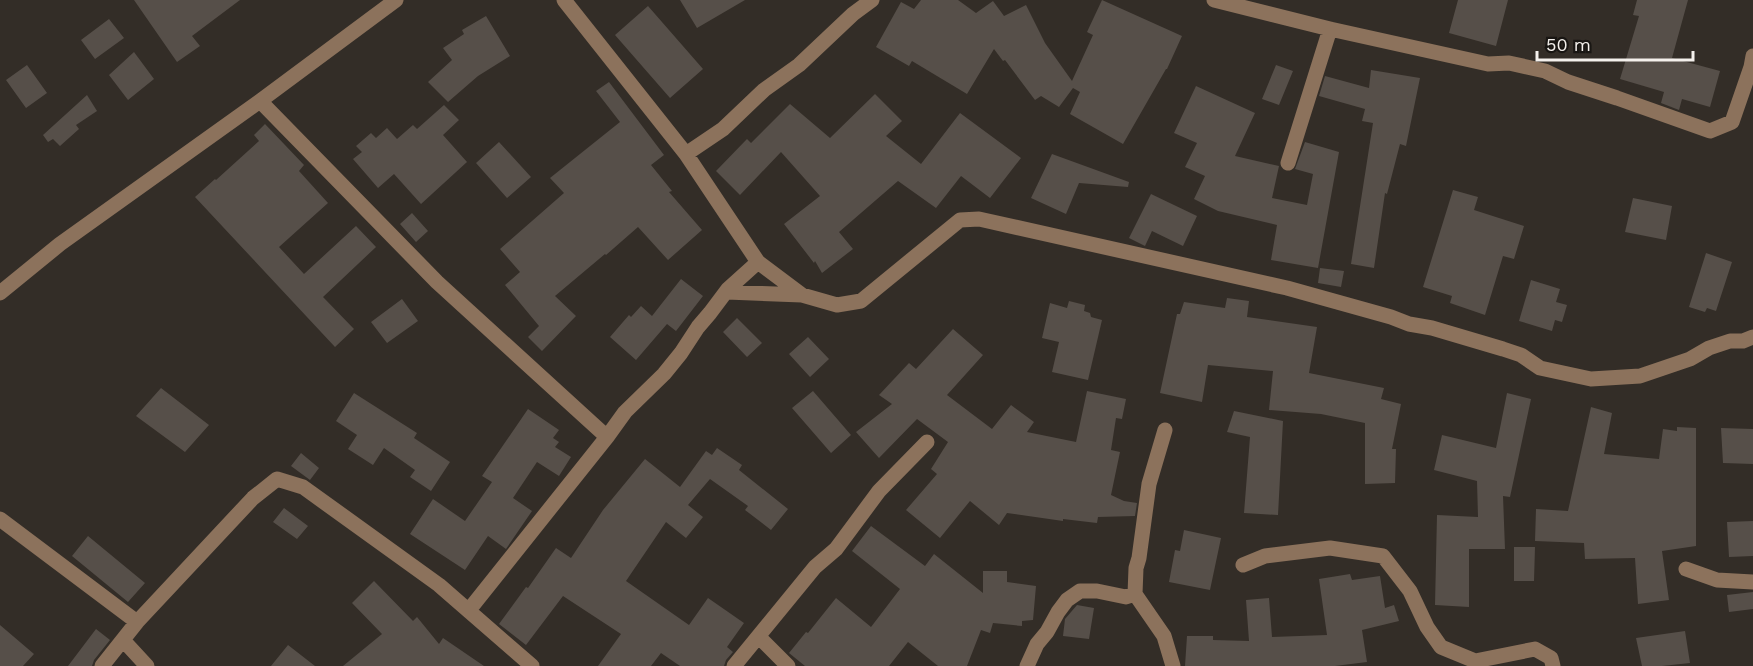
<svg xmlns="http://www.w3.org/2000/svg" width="1753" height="666" font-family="'Work Sans',sans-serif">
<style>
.building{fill:#564f49}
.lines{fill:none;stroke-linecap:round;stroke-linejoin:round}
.minor{stroke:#8c725c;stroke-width:15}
</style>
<rect width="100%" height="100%" fill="#332d27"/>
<path class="building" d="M134,0H240L192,36L200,46L177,62Z
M680,0H745L697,28Z
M921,0H958L976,13L993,1L1004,16L1026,5L1045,43L1072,81L1093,35L1087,32L1102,0L1182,36L1167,69H1166L1123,144L1070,114L1080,92L1073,88L1059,107L1041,96L1035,100L1005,60L1003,61L994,49L967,94L912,61L909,66L876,47L901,2L914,9Z
M1458,0H1508L1496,46L1449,33Z
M1637,0H1688L1672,58L1720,71L1710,107L1682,99L1679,110L1661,103L1664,92L1620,79L1639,16L1633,15Z
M648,6L703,69L670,98L615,35Z
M486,16L510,56L478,76L448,102L428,82L452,60L443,48L464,34L462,30Z
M109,19L124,38L95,59L81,40Z
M134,52L154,79L128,100L109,75Z
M27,65L47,93L26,108L6,80Z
M1276,65L1293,71L1279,105L1262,99Z
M1371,70L1420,78L1406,146L1400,144L1387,194L1385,193L1374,268L1351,264L1373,123L1362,121L1365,109L1319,96L1325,76L1369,88Z
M609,82L664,155L651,165L672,191L669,192L702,230L668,260L638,227L606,255L605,254L555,296L576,316L542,351L528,337L539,326L505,285L520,272L500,249L564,193L550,178L620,122L596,91Z
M1196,86L1255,113L1235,156L1279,166L1272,198L1307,205L1313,174L1295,169L1305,142L1339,152L1318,268L1271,260L1277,225L1218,211L1194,199L1205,176L1185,167L1197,143L1174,133Z
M875,94L902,121L886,136L921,164L960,113L1021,158L990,198L961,176L936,208L898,181L839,232L853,249L822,273L815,261L814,263L784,224L820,196L781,152L740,195L716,171L747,139L751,143L790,104L830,138Z
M87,95L97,111L76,125L79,129L60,146L53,139L48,142L43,135Z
M444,105L459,120L443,135L467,162L421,204L394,174L378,188L353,159L362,152L356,146L371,133L376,138L387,128L397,139L413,125L417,129Z
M265,124L304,165L299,171L328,203L279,247L304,274L356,226L376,247L323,297L354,329L335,347L195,197L215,179L216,180L259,141L254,135Z
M499,142L531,177L507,198L476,163Z
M1052,154L1129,182L1128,187L1079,183L1066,214L1031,198Z
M1453,190L1478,197L1474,210L1524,226L1514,259L1503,256L1485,315L1450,303L1452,296L1423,287Z
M1151,194L1197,216L1183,246L1152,231L1145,246L1129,238Z
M1633,198L1672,206L1666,240L1625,232Z
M412,213L428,231L416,242L400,224Z
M1706,253L1732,262L1716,311L1707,308L1705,312L1689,307Z
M1320,268L1344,271L1341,287L1318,283Z
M681,279L703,296L676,331L667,324L636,360L610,337L629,315L631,317L641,306L652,316Z
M1531,280L1560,289L1556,302L1567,305L1562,322L1555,320L1552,331L1519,321Z
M1227,298L1249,301L1247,317L1317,327L1309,373L1384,388L1381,399L1401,404L1392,449H1396L1395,483L1365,484V423L1321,414L1269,410L1273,371L1208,365L1202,402L1160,393L1177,314H1180L1184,302L1225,308Z
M402,299L418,321L387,343L371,322Z
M1069,301L1085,305L1084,311L1090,313L1091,317L1102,320L1088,380L1052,372L1059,342L1042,338L1050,303L1067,308Z
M737,318L762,343L747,357L723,332Z
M953,329L983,355L947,395L992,429L1011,405L1034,422L1027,432L1076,442L1087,391L1126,399L1122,419L1116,418L1111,450L1120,452L1111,495L1124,501L1137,503L1135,516L1098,517L1097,523L1063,519V521L1007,513L999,525L970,501L940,538L906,510L937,474L931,469L948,442L917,419L879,458L856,432L892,404L879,395L909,363L916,369Z
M808,337L829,359L810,377L789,354Z
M161,388L209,425L185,452L136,416Z
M813,391L851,435L831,453L792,408Z
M354,393L417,433L414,438L450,462L431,491L410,477L415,470L384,448L373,465L348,449L357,435L336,421Z
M1507,393L1531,399L1510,497L1503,496L1505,549H1469V607L1435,605L1437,515L1478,517L1477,481L1434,470L1442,435L1496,448Z
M1591,407L1612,413L1604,454L1659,459L1663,429L1677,431V427L1696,428V546L1662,551L1669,600L1638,604L1635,558L1585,559L1584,543L1535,541L1536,509L1568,511Z
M528,409L559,430L553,438L559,442L555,447L571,457L559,476L537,462L513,498L532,511L506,549L488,536L465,570L410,534L433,499L465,521L492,482L482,476Z
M1234,411L1283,421L1278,515L1244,513L1250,437L1227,432Z
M1721,428L1753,429V464L1723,463Z
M717,448L742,465L739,470L788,509L771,530L745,510L748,506L710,479L688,505L703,517L686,538L666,522L626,581L689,625L708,598L744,623L727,647L733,652L726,660L724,666H680L661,653L651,666H598L621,634L563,596L526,645L499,624L526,587L528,588L556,548L571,558L603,510L645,459L680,487L706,451L712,455Z
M301,453L319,468L310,480L291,466Z
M284,508L308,526L297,539L273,522Z
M1753,521V556L1729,557L1727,522Z
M871,526L925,566L934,554L983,593V571H1007V582L1036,586L1033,620L1022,621V626L993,623L990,633L981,630L967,666H938L908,642L889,666H805L789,653L806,632L808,633L836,598L871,627L900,589L852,551Z
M1184,530L1221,538L1210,590L1169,582L1175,550L1180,551Z
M88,536L145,583L128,602L72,556Z
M1514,547H1535L1534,581H1514Z
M1350,574L1352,580L1380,576L1385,608L1394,605L1399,621L1362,630L1367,662L1335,666H1185L1187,636H1213V640L1249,641L1246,600L1269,598L1272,637L1327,635L1319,579Z
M374,581L413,621L417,617L439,644L443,638L484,666H343L382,634L352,603Z
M1753,592V609L1729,612L1727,595Z
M1077,605L1094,608L1089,639L1063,636L1065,619Z
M0,625L34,654L23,666H0Z
M96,629L110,640L94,660L92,666H68Z
M1685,631L1690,663L1662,666H1642L1636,638Z
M288,645L315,666H271Z"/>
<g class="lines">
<path class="minor" d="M564,0L686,154L758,262L802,295
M1214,0L1330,29L1488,64L1509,63L1545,71L1568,82L1617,98L1710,131L1732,122L1751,67L1753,56
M260,101L437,282L607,437
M686,154L723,129L764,90L799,65L853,14L872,0
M1288,163L1330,29
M727,292L802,295L837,305L861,301L960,220L979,219L1287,288L1391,317L1409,324L1432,328L1503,349L1521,355L1540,368L1591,379L1640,376L1690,359L1709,348L1730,341H1743L1753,337
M0,293L60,244L260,101L396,0
M1165,430L1149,484L1139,558L1136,568L1135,594L1164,636L1173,666
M0,519L137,622
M1243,565L1265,556L1330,548L1383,556L1410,591L1427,627L1441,647L1475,661L1535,649L1551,658L1553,666
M1686,569L1717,580L1753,582
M469,610L607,437L625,412L664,374L681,353L698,327L710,313L728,289L758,262
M759,637L788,666
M123,640L147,666
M102,666L137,622L253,498L277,479L303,487L439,585L532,666
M734,666L815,567L836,549L879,491L927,442
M1027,666L1037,644L1047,632L1058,612L1067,600L1080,591H1097L1126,597L1135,594"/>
</g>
<path d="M1537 51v9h156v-9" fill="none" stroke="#f4f0ec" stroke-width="3"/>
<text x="1546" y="51" font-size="18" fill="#f4f0ec" stroke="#191613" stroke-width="4.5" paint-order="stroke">50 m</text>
</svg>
